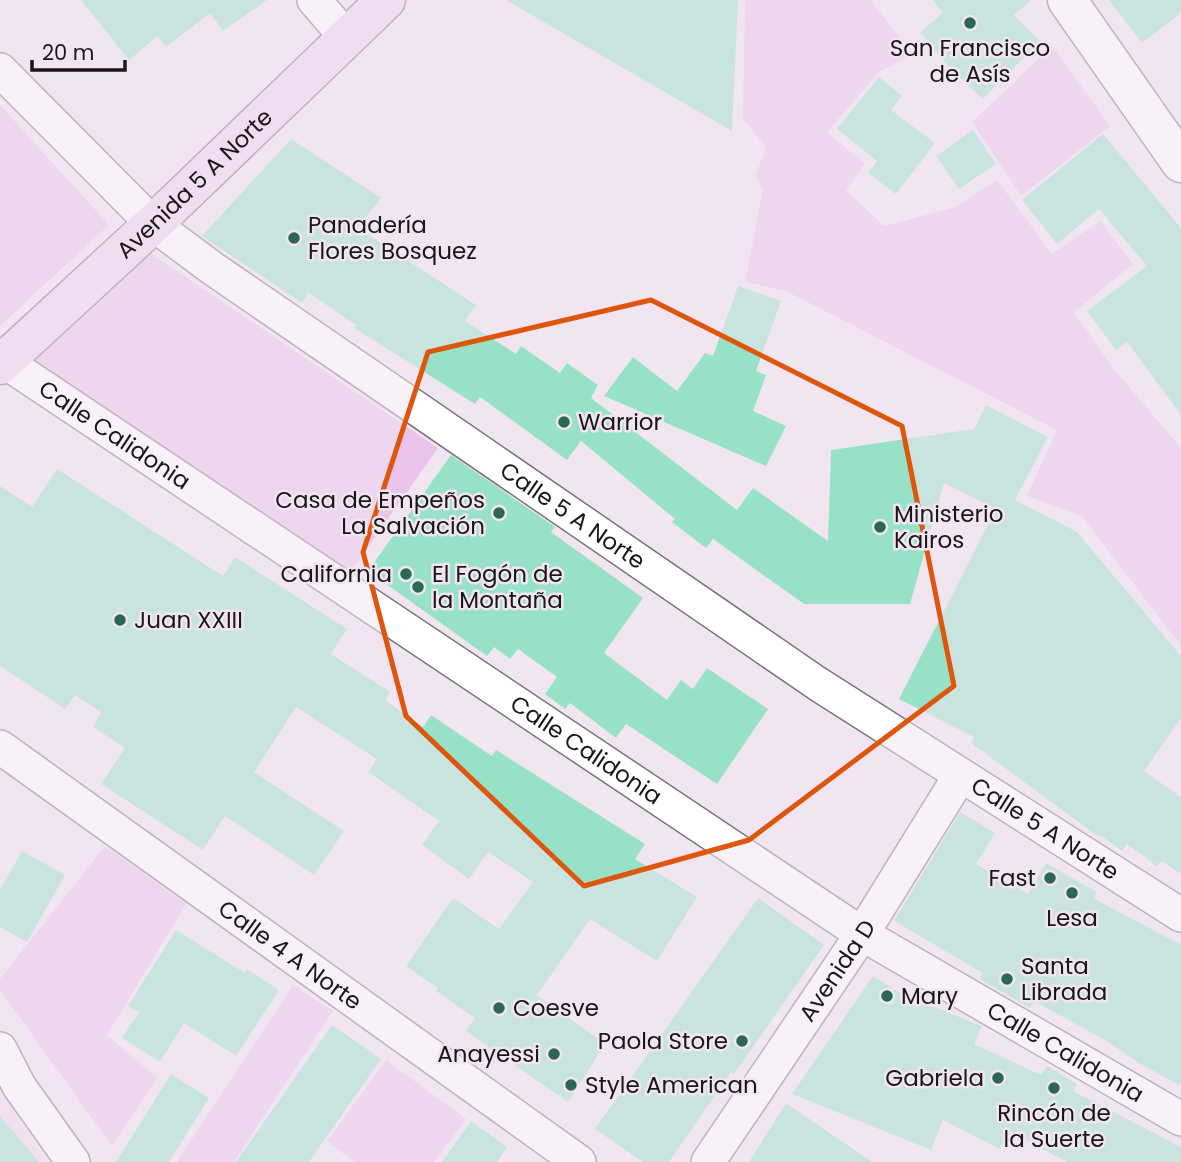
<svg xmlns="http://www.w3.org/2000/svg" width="1181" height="1162" font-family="Poppins,sans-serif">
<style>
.built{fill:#eddaed}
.green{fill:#e9c3e9}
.building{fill:#97e2c6}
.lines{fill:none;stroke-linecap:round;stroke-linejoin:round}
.minor-casing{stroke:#7e727e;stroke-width:36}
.tertiary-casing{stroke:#7e727e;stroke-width:41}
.secondary-casing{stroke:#7e727e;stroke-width:41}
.minor{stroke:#fff;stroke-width:33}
.tertiary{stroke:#fff;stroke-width:38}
.secondary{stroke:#ecd6ec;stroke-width:38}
.marked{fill:none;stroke:#de560d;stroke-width:5;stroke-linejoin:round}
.poi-dot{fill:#2a6854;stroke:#f2e5f2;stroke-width:2.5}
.labels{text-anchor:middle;stroke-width:5;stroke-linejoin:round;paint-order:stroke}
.poi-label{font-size:23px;fill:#1a161a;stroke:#f2e5f2;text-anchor:start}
.street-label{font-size:23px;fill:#1a161a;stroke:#f2e5f2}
</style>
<rect width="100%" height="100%" fill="#f2e5f2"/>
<path class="built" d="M0,1085L46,1162H0Z"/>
<path class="green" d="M745,0H870L913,54L879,72L827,132L865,164L846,190L884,226L956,207L997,180L1052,254L1100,221L1133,264L1074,312L1112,367L1181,448V646L1082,516L1027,496L1057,430L786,291L745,282L763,189L756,175L766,147L743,119Z
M1052,46L1110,126L1021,196L972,122Z
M0,105L109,225L0,326Z
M146,250L438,448L346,578L25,365Z
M105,846L186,904L107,1035L157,1078L112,1146L0,990V979Z
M293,985L333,1011L234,1162H177Z
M386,1060L466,1119L434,1162H354L327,1141Z"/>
<path class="building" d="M81,0H267L223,31L210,13L166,47L158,36L129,60Z
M506,0H738L732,131Z
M933,0H1032L1014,15L1040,41L983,99L949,67L920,32L943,13Z
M1109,0H1181V13L1142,43Z
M879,77L902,96L891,110L935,143L896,194L868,173L877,161L837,129Z
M973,130L996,164L959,189L936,156Z
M1103,134L1181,228V415L1127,342L1116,350L1087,311L1147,266L1099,209L1057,244L1022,200Z
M291,139L381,198L358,228L476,305L465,321L516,354L521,346L560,373L567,363L598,385L591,398L737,510L753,488L828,541L831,450L974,429L986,405L1048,437L1015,500L1077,532L1181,656V718L1144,771L1181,797V874L1162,861L1157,866L1127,844L1122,851L1100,835L1099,837L971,743L974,737L899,699L996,509L944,483L910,604H804L713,539L706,548L672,522L675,519L581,441L567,460L480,397L475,404L354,328L356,325L309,293L302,303L202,236Z
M738,286L781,301L756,371L766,375L753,411L786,426L766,466L604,396L633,357L677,391L705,353L713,356Z
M451,455L555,527L551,532L643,598L604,653L667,700L681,680L693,689L707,668L768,709L717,784L626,724L616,738L570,703L565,709L545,694L557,677L518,649L510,659L494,647L487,656L368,571Z
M57,469L223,576L235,557L347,629L331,654L390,692L385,700L423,727L431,715L492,756L496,750L645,844L635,859L697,897L657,961L590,919L537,995L605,1044L568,1102L466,1031L475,1018L436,991L438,988L406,966L453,898L499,929L533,882L488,852L469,879L422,845L439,821L368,772L377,759L296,707L254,772L344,831L314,875L225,816L203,850L101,784L125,748L93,727L101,712L75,695L65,709L0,666V486L32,507Z
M960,812L995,833L976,864L1028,894L1046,863L1097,892L1093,898L1181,945V1086L1139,1063L1105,1040L1034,1001L1030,1008L980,979L983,973L894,921Z
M22,851L65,875L27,942L0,927V890Z
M758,898L824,945L734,1074L731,1072L669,1162H643L595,1129Z
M176,930L245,973L247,969L279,990L236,1056L184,1023L160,1062L122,1038L139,1012L128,1006Z
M873,976L902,994L982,1026L974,1044L1041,1075L1047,1066L1077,1084L1073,1091L1181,1147V1162H1067L1009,1131L1000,1149L943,1120L931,1150L792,1094Z
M332,1025L381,1059L309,1162H236Z
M171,1074L209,1098L169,1162H116Z
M786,1103L872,1162H749Z
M0,1116L39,1162H0Z
M471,1121L507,1147L497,1162H442Z"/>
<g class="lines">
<defs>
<g id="minor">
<path d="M314,0L346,37"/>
<path id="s1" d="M0,70L153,224L212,268L818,684L1181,915"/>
<path id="s2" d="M4,361L862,934L1181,1119"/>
<path id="s3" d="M0,747L579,1162"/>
<path d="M0,1049L19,1086L73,1162"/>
<path id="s4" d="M708,1162L862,934L960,776"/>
</g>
<path id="tertiary" d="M1067,0L1181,163"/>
<g id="secondary">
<path id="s5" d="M0,365L153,224L386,0"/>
</g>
</defs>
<use href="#minor" class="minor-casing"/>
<use href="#tertiary" class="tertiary-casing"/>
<use href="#secondary" class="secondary-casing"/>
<use href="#minor" class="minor"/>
<use href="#tertiary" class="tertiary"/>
<use href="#secondary" class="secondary"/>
</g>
<path d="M0 0H1181V1162H0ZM651,300L902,426L954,686L749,840L584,886L406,716L363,552L428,352Z" fill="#f2e5f2" fill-opacity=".55" fill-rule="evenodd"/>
<path class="marked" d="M651,300L902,426L954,686L749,840L584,886L406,716L363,552L428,352Z"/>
<g class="poi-dot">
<circle cx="970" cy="23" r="7"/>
<circle cx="294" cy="238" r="7"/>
<circle cx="564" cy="422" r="7"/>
<circle cx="499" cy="513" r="7"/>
<circle cx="880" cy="527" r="7"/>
<circle cx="406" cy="574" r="7"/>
<circle cx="418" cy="587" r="7"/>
<circle cx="120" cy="620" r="7"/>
<circle cx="1050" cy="878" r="7"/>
<circle cx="1072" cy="893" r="7"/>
<circle cx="1007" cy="979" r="7"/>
<circle cx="887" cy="996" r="7"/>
<circle cx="499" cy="1008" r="7"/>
<circle cx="742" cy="1041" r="7"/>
<circle cx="554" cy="1054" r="7"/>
<circle cx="998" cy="1078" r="7"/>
<circle cx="571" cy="1085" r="7"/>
<circle cx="1054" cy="1088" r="7"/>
</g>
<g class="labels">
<g class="poi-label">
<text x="970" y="56" text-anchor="middle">San Francisco<tspan x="970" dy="26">de Asís</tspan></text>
<text x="308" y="233">Panadería<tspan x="308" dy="26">Flores Bosquez</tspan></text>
<text x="578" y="430">Warrior</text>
<text x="485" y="508" text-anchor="end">Casa de Empeños<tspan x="485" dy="26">La Salvación</tspan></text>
<text x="894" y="522">Ministerio<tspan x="894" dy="26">Kairos</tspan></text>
<text x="392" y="582" text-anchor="end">California</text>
<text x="432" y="582">El Fogón de<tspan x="432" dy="26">la Montaña</tspan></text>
<text x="134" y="628">Juan XXIII</text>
<text x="1036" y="886" text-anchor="end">Fast</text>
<text x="1072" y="926" text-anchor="middle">Lesa</text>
<text x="1021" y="974">Santa<tspan x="1021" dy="26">Librada</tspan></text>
<text x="901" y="1004">Mary</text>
<text x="513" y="1016">Coesve</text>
<text x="728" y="1049" text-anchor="end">Paola Store</text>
<text x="540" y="1062" text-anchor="end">Anayessi</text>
<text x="984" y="1086" text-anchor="end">Gabriela</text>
<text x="585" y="1093">Style American</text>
<text x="1054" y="1121" text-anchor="middle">Rincón de<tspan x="1054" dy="26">la Suerte</tspan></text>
</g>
<g class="street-label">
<text dy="8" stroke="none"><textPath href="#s5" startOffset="266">Avenida 5 A Norte</textPath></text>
<text dy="8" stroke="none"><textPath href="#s2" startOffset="133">Calle Calidonia</textPath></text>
<text dy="8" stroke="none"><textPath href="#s1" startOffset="728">Calle 5 A Norte</textPath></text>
<text dy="8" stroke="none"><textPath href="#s2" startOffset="700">Calle Calidonia</textPath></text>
<text dy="8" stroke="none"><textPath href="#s1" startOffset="1295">Calle 5 A Norte</textPath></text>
<text dy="8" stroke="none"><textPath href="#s3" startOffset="357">Calle 4 A Norte</textPath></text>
<text dy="8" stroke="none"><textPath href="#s4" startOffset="231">Avenida D</textPath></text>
<text dy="8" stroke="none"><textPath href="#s2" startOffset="1267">Calle Calidonia</textPath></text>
</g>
</g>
<path d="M32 60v10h93v-10" fill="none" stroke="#1a161a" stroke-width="3.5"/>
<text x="42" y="60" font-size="21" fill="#1a161a" stroke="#f2e5f2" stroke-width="5" paint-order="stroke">20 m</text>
</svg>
